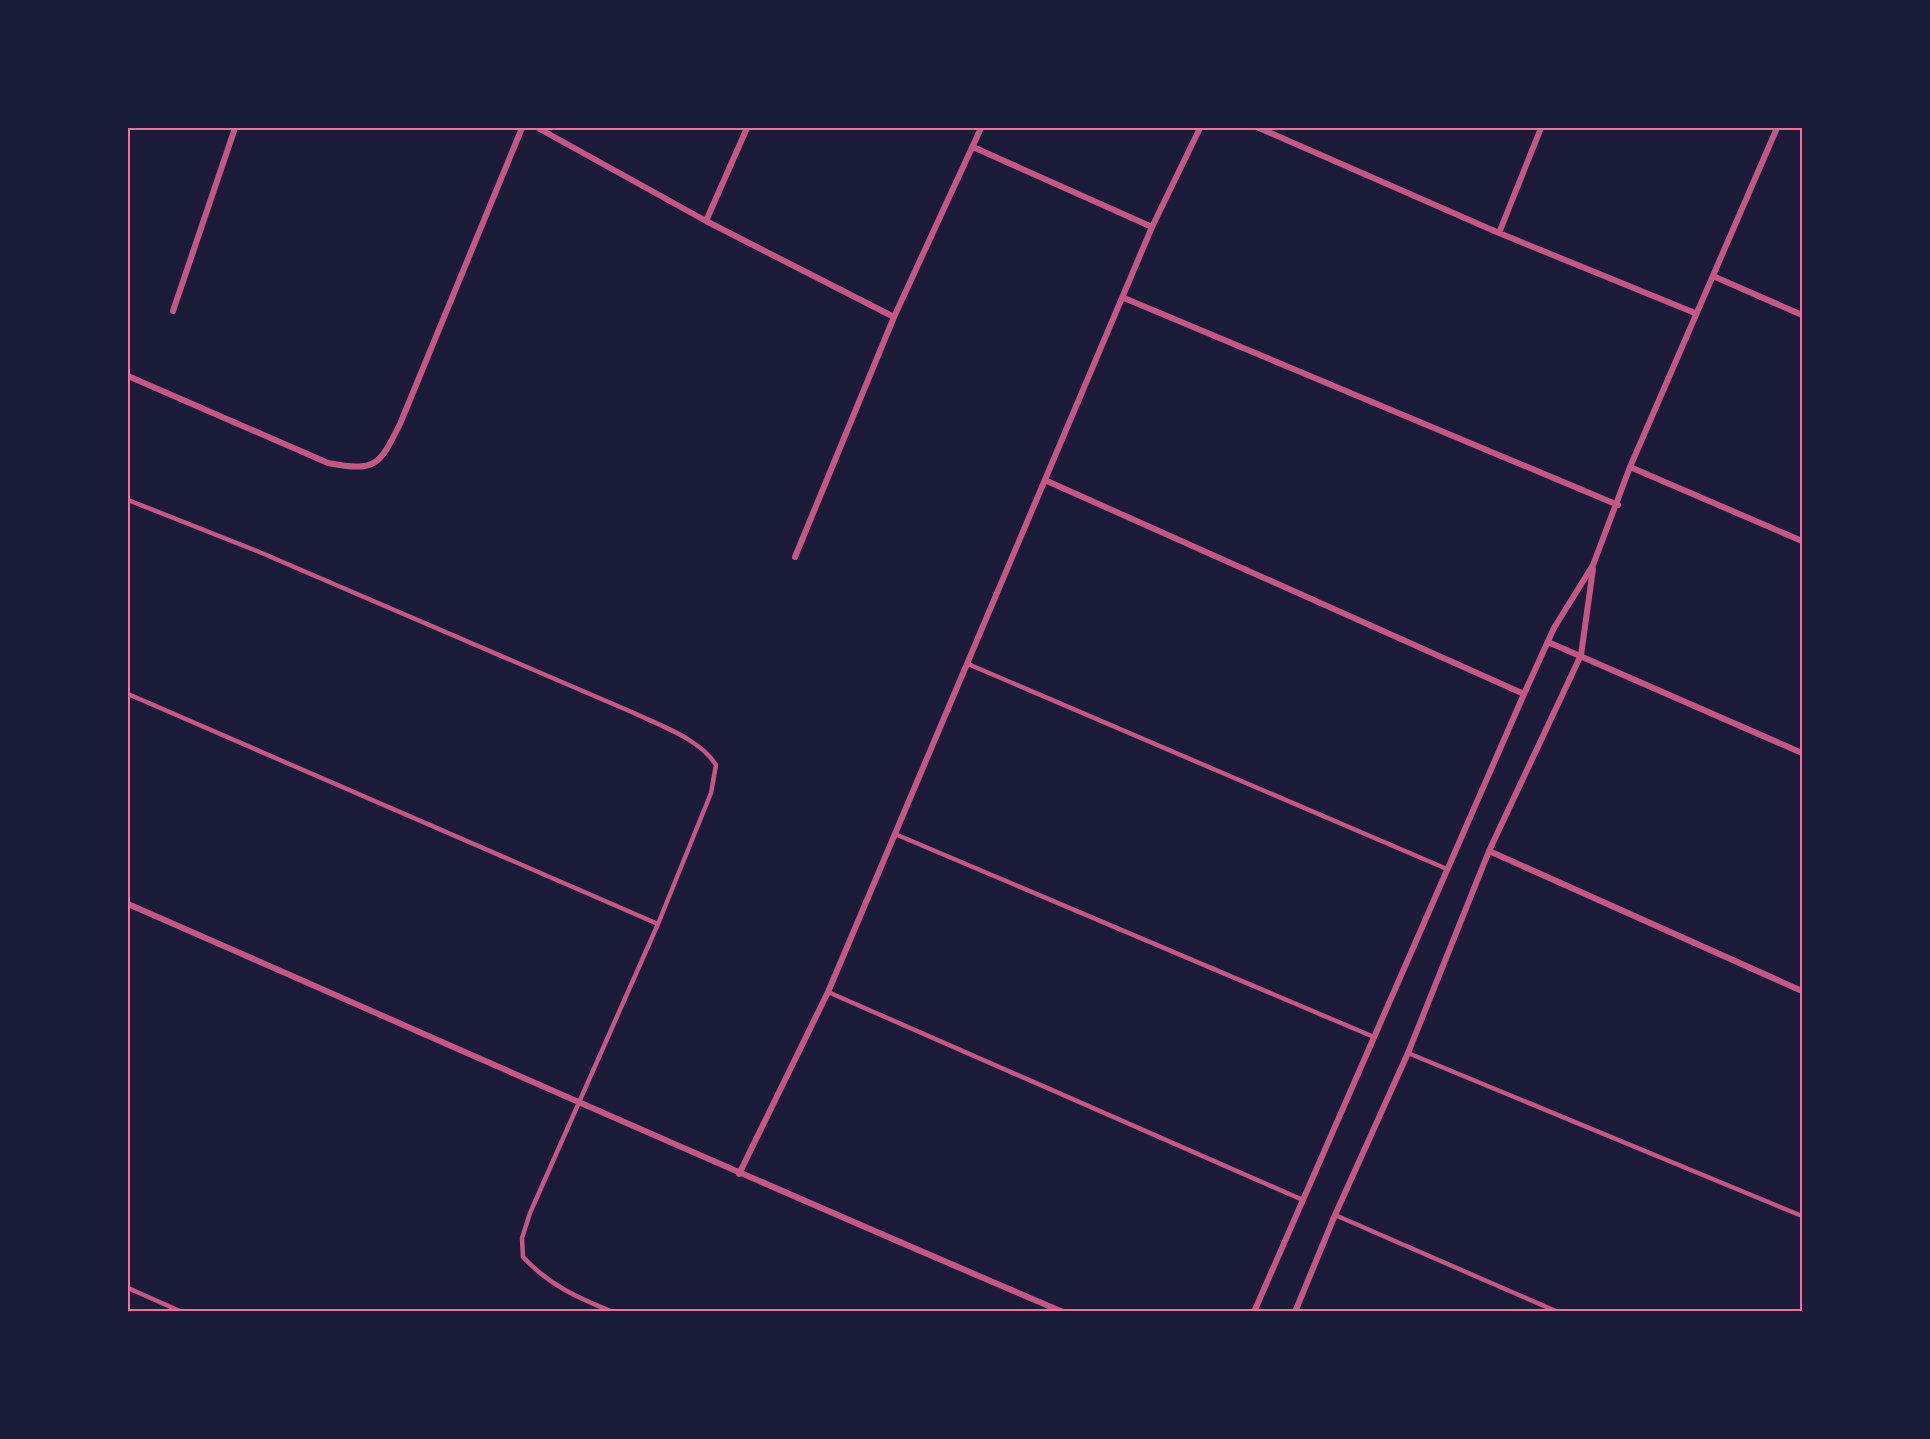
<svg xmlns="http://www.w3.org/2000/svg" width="1930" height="1439" font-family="'Crimson Pro',serif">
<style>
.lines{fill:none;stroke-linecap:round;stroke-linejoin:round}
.service{stroke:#c65784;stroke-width:4.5}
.minor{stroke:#c65784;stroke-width:6}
.neatline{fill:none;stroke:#ff6b9d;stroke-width:2}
</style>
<rect width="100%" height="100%" fill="#1b1b3a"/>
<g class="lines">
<path class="service" d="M128,500L257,551L634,713C661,726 700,739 716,765L711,793L658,924L530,1213L522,1238L523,1257C549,1285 578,1298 613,1312
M968,664L1447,869
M128,694L658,924
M895,834L1374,1037
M828,992L1303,1200
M1408,1053L1802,1216
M1335,1215L1558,1312
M128,1288L182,1312"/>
<path class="minor" d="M538,128L706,221L894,317
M1259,128L1499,233L1695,313
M973,147L1152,227
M706,221L747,128
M1499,233L1541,128
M1713,276L1802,315
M1124,298L1618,505
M173,311L235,128
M128,376L328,463C376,472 379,466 400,424L522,128
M1630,467L1802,541
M1047,481L1524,694
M795,557L894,317L981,128
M1548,642L1802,753
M1489,851L1802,991
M128,904C439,1040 750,1179 1063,1312
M739,1174L828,992L1152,227L1200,128
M1254,1312L1524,694L1554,628L1593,565L1630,467L1777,128
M1295,1312L1335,1215L1408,1053L1489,851L1581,655L1593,569"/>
</g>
<rect width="1930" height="1439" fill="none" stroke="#1b1b3a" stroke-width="258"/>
<rect x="129" y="129" width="1672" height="1181" class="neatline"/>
</svg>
